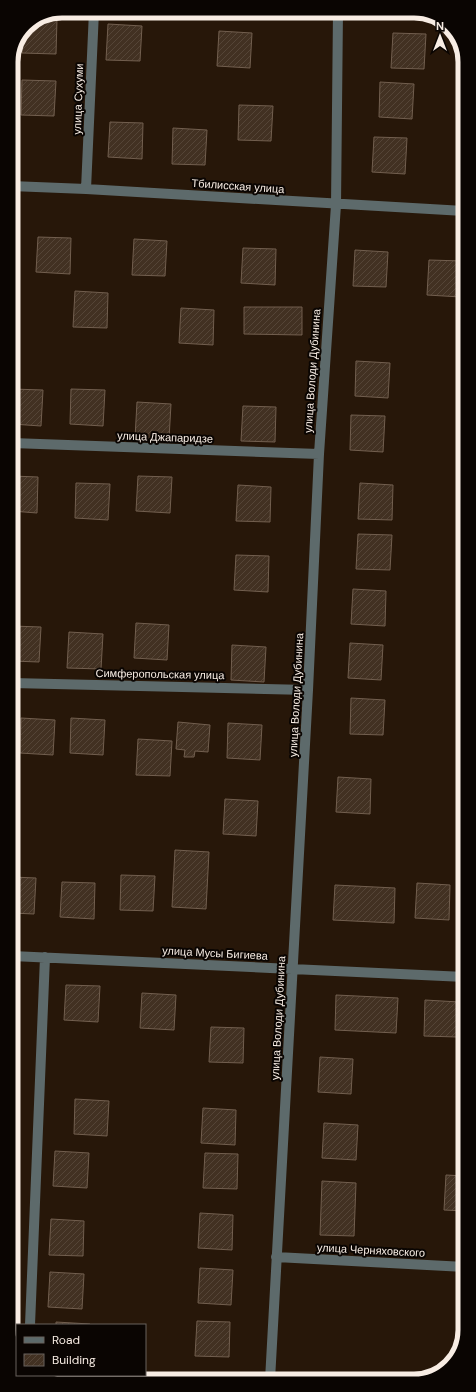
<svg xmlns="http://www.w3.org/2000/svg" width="476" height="1392" font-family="'DM Sans',sans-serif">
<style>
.building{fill:url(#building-hatch);stroke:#725f4f}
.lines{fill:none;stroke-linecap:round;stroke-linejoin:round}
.minor{stroke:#5d6a6b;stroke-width:10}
.labels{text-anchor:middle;stroke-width:4;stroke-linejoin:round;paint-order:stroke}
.street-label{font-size:11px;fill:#f8ede4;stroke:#0a0502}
.rim{fill:none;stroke:#f8ede4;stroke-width:5}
</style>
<defs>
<pattern id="building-hatch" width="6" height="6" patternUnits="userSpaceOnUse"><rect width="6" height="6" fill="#423122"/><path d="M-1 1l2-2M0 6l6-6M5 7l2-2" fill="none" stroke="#554537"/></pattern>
</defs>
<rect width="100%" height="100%" fill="#271709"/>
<path class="building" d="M43,19H57L56,54L22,53L23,32L26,26Z
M108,24L142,26L140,61L106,60Z
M219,31L252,33L250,68L217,66Z
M393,33L426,34L424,69L391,68Z
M22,80L56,81L54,116L21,115Z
M380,82L414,84L412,119L379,117Z
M239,105L273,106L271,141L238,140Z
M110,122L143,123L142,159L108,157Z
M173,128L207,130L205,165L172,164Z
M374,137L407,138L405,174L372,172Z
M38,237L71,238L70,274L36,272Z
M134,239L167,241L165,276L132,275Z
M243,248L276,249L275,285L241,283Z
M355,250L388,252L386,287L353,286Z
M429,260L463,261L461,297L427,295Z
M75,291L108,293L107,328L73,327Z
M244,307H302V335L244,334Z
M181,308L214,310L213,345L179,343Z
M356,361L390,363L388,398L355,396Z
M12,389L43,390L41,426L12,424Z
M71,389L105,390L103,426L70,424Z
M137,402L171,404L169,439L135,438Z
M243,406L276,407L275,442L241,441Z
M351,415L385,416L383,452L350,450Z
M12,476L38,477L37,513L12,511Z
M138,476L172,477L170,513L136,511Z
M76,483L110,484L108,520L75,518Z
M360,483L393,485L392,520L358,519Z
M238,485L271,487L270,522L236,521Z
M358,534L392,535L390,570L356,569Z
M236,555L269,556L268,592L234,590Z
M353,589L386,591L385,626L351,624Z
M136,623L169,625L167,660L134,658Z
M12,626L41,627L39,662L12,661Z
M69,632L103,634L101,669L67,668Z
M350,643L383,645L381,680L348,678Z
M232,645L266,647L264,682L231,680Z
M351,698L385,700L383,735L350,734Z
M21,718L55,720L53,755L20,753Z
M71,718L105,720L103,755L70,753Z
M178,722L210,725L208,752L195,751L194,757H184L185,750L176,749Z
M228,723L262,725L260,760L227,758Z
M138,739L172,741L170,776L136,775Z
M338,777L371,779L370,814L336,812Z
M225,799L258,801L256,836L223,834Z
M175,850L209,852L206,909L172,907Z
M121,875L155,876L153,911L120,910Z
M12,877L36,878L34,914L12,913Z
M62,882L95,883L94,919L60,917Z
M417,883L450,885L449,920L415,918Z
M335,885L395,888L394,923L333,920Z
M66,985L100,986L98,1022L64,1020Z
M142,993L176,995L174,1030L140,1028Z
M336,995L398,998L396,1033L335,1030Z
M425,1000L459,1002L457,1037L424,1036Z
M211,1027L244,1028L243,1063L209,1062Z
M320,1057L353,1059L351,1094L318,1092Z
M75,1099L109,1101L107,1136L74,1134Z
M203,1108L236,1110L235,1145L201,1143Z
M324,1123L358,1125L356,1160L322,1158Z
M55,1151L89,1153L87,1188L53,1186Z
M205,1153L238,1154L237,1189L203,1188Z
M446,1175L465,1176V1211L444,1210Z
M322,1181L356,1183L354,1236L320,1235Z
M200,1213L233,1215L232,1250L198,1248Z
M51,1219L84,1221L83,1256L49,1255Z
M200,1268L233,1270L231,1305L198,1303Z
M50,1272L84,1274L82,1309L48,1307Z
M197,1321L230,1322L229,1357L195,1356Z
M56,1322L90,1324V1325H56Z
M46,1376L80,1377V1381H58Z
M182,1378L225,1380H181Z"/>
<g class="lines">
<path class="minor" d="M11,186L86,189L464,211
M86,189L94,11
M12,443L319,454
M12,683L308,690
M12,956L465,977
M276,1257L465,1267
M30,1325L45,957
M270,1380L308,690L319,454L336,205L338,11"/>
</g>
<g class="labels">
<g class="street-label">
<text transform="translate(78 99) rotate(-88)" y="4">улица Сухуми</text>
<text transform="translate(238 186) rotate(4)" y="4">Тбилисская улица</text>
<text transform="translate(312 371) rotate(-86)" y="4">улица Володи Дубинина</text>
<text transform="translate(165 437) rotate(2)" y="4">улица Джапаридзе</text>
<text transform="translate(160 674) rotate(1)" y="4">Симферопольская улица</text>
<text transform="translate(296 695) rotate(-87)" y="4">улица Володи Дубинина</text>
<text transform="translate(215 953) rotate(3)" y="4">улица Мусы Бигиева</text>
<text transform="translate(278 1018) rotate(-87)" y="4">улица Володи Дубинина</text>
<text transform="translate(371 1250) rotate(3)" y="4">улица Черняховского</text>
</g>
</g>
<path d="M0 0H476V1392H0ZM62 18H414A44 44 0 0 1 458 62V1330A44 44 0 0 1 414 1374H62A44 44 0 0 1 18 1330V62A44 44 0 0 1 62 18Z" fill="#0a0502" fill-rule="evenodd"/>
<path class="rim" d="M62 18H414A44 44 0 0 1 458 62V1330A44 44 0 0 1 414 1374H62A44 44 0 0 1 18 1330V62A44 44 0 0 1 62 18Z"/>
<rect x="16" y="1324" width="130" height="52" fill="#0a0502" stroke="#69625c"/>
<rect x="24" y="1337" width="20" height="6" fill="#5d6a6b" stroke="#69625c"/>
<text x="52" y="1344" font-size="12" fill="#f8ede4">Road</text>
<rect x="24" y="1354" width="20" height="12" fill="url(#building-hatch)" stroke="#69625c"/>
<text x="52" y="1364" font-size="12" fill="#f8ede4">Building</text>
<g transform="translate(440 36)" stroke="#0a0502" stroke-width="3" paint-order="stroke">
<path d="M0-3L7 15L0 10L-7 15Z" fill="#f8ede4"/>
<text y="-6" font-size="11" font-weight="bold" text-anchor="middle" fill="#f8ede4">N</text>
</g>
</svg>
